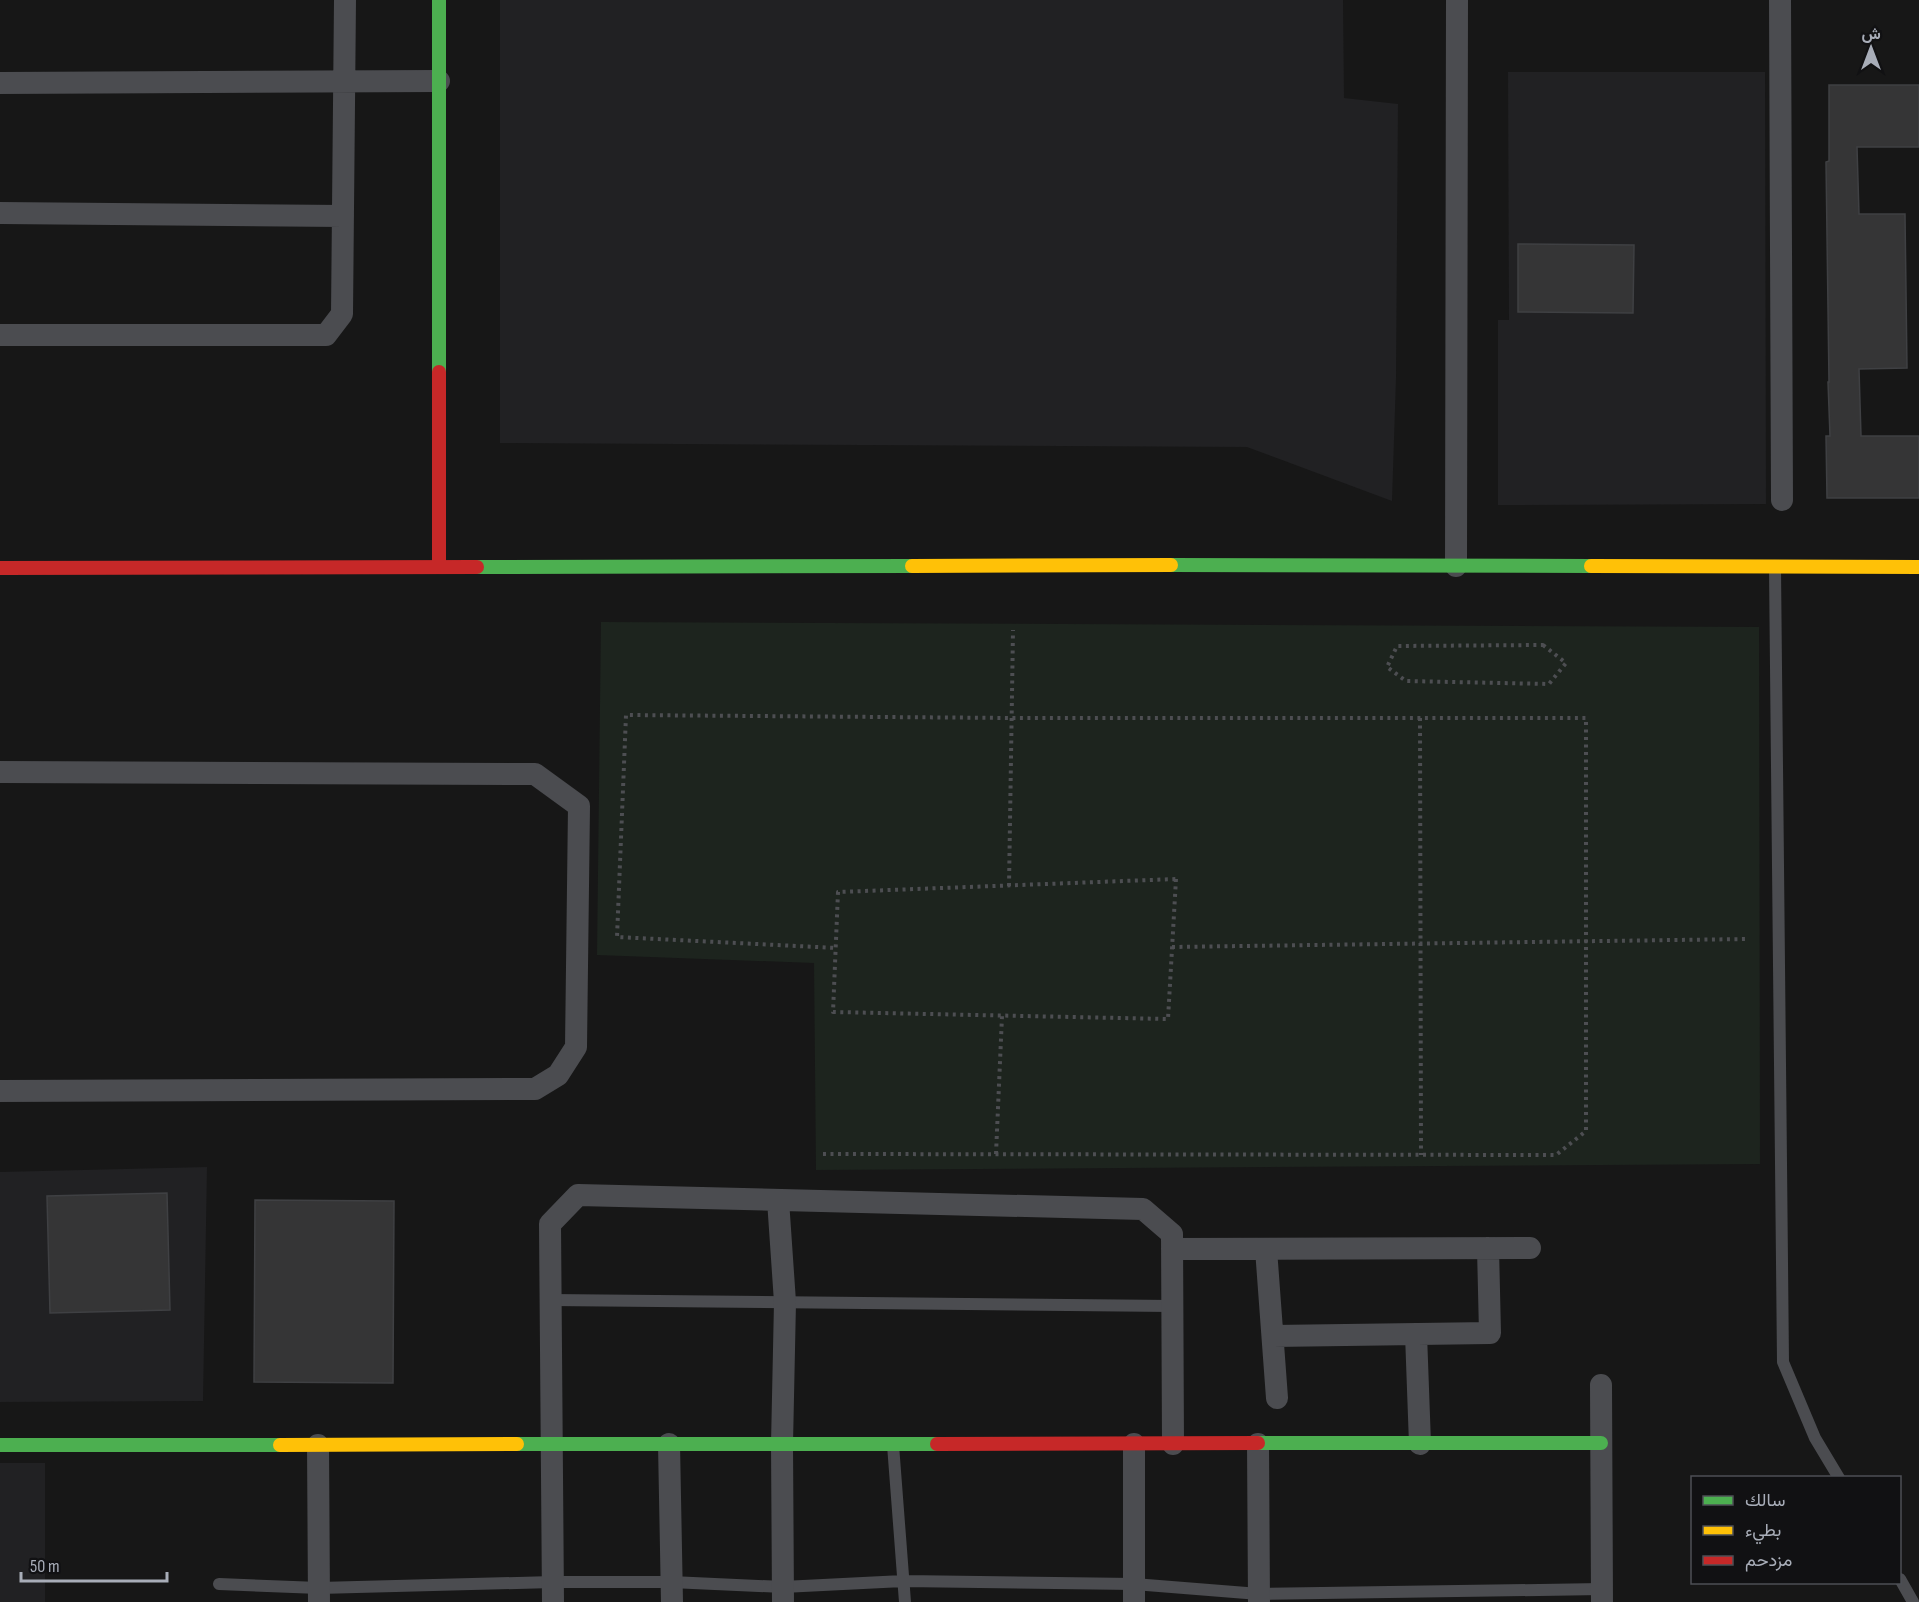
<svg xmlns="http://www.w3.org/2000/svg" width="1919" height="1602" font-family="'Sofia Sans Condensed',Vazirmatn,sans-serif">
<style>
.built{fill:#212123}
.green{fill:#1d241e}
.building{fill:#353536;stroke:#3f4043;stroke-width:1.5}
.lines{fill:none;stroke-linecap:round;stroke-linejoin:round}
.path{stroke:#4d4e52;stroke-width:4;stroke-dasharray:3 4.5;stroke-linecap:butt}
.lane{stroke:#4b4c50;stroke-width:12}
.street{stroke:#4b4c50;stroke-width:22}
.fast{stroke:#4caf50;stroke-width:14}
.slow{stroke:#ffc107;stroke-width:14}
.jam{stroke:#c62828;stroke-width:14}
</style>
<rect width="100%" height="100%" fill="#171717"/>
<path class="built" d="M500,0H1343L1344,98L1398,104L1396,378L1392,501L1247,447L500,443Z
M1508,72H1765L1766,504L1498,505V320H1509Z
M207,1167L203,1401L0,1402V1172Z
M0,1463H45V1602H0Z"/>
<path class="green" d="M601,622L1759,627L1760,1164L816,1170L814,963L597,955Z"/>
<path class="building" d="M1829,85H1919V147H1857L1859,214H1905L1907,368L1859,369L1861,436H1919V498H1827L1826,436H1830L1828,382H1829L1826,162L1829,161Z
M1518,244L1634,245L1633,313L1518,312Z
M167,1193L170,1310L50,1313L47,1196Z
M255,1200L394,1201L393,1383L254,1382Z"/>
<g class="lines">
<path class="path" d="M1543,645L1566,663L1549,684L1406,681L1387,667L1397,646Z
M1420,718L1421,1155
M1176,879L1168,1019L833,1012L838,892Z
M1009,886L1013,630
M1172,947L1747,939
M823,1154L1556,1155L1586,1131V718H1012L626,715L617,937L836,948
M996,1154L1002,1016"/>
<path class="lane" d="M1775,568L1783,1362L1815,1438L1839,1478
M550,1300L1172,1306
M893,1445L905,1602
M1900,1579L1913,1602
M219,1584L319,1588L553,1582H671L783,1587L903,1581L1134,1584L1259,1594L1602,1589"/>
<path class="street" d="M1780,0L1782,500
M0,83L439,81
M0,213L343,216
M0,335H326L342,314L345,0
M1456,566L1457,0
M0,772L535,774L579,806L576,1047L558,1075L535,1089L0,1091
M778,1200L785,1302L782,1444L783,1602
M1172,1249L1530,1248
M1266,1249L1277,1398
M1416,1334L1420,1444
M1273,1336L1490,1333L1488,1248
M1601,1385L1602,1602
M669,1444L672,1602
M1134,1444V1602
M1258,1444L1259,1602
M318,1445L319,1602
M553,1602L550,1224L578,1195L1143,1209L1172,1234L1173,1444"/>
<path class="fast" d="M439,0V372
M1171,565L1591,566
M477,567L912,566
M1258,1443H1601
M517,1444H937
M0,1445H280"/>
<path class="slow" d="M912,566L1171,565
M1591,566L1919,567
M280,1445L517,1444"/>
<path class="jam" d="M439,372V566
M0,568L477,567
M937,1444L1258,1443"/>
</g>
<rect x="1691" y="1476" width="210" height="108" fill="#111113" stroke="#4d4f55" stroke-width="1.5"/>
<rect x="1703" y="1496" width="30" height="9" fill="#4caf50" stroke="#4d4f55" stroke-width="1.5"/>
<text x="1745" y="1506" font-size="18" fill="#a8adb8">سالك</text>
<rect x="1703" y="1526" width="30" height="9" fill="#ffc107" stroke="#4d4f55" stroke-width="1.5"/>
<text x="1745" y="1536" font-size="18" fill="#a8adb8">بطيء</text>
<rect x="1703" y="1556" width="30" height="9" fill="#c62828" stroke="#4d4f55" stroke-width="1.5"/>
<text x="1745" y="1566" font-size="18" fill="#a8adb8">مزدحم</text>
<g transform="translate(1871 48)" stroke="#111113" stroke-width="4.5" paint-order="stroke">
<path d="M0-4.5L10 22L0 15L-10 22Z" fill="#a8adb8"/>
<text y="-9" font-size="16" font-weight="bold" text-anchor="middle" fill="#a8adb8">ش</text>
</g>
<path d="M21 1572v9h146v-9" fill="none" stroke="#a8adb8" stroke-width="3"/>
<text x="30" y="1572" font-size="18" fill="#a8adb8" stroke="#111113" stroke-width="4.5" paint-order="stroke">50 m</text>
</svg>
